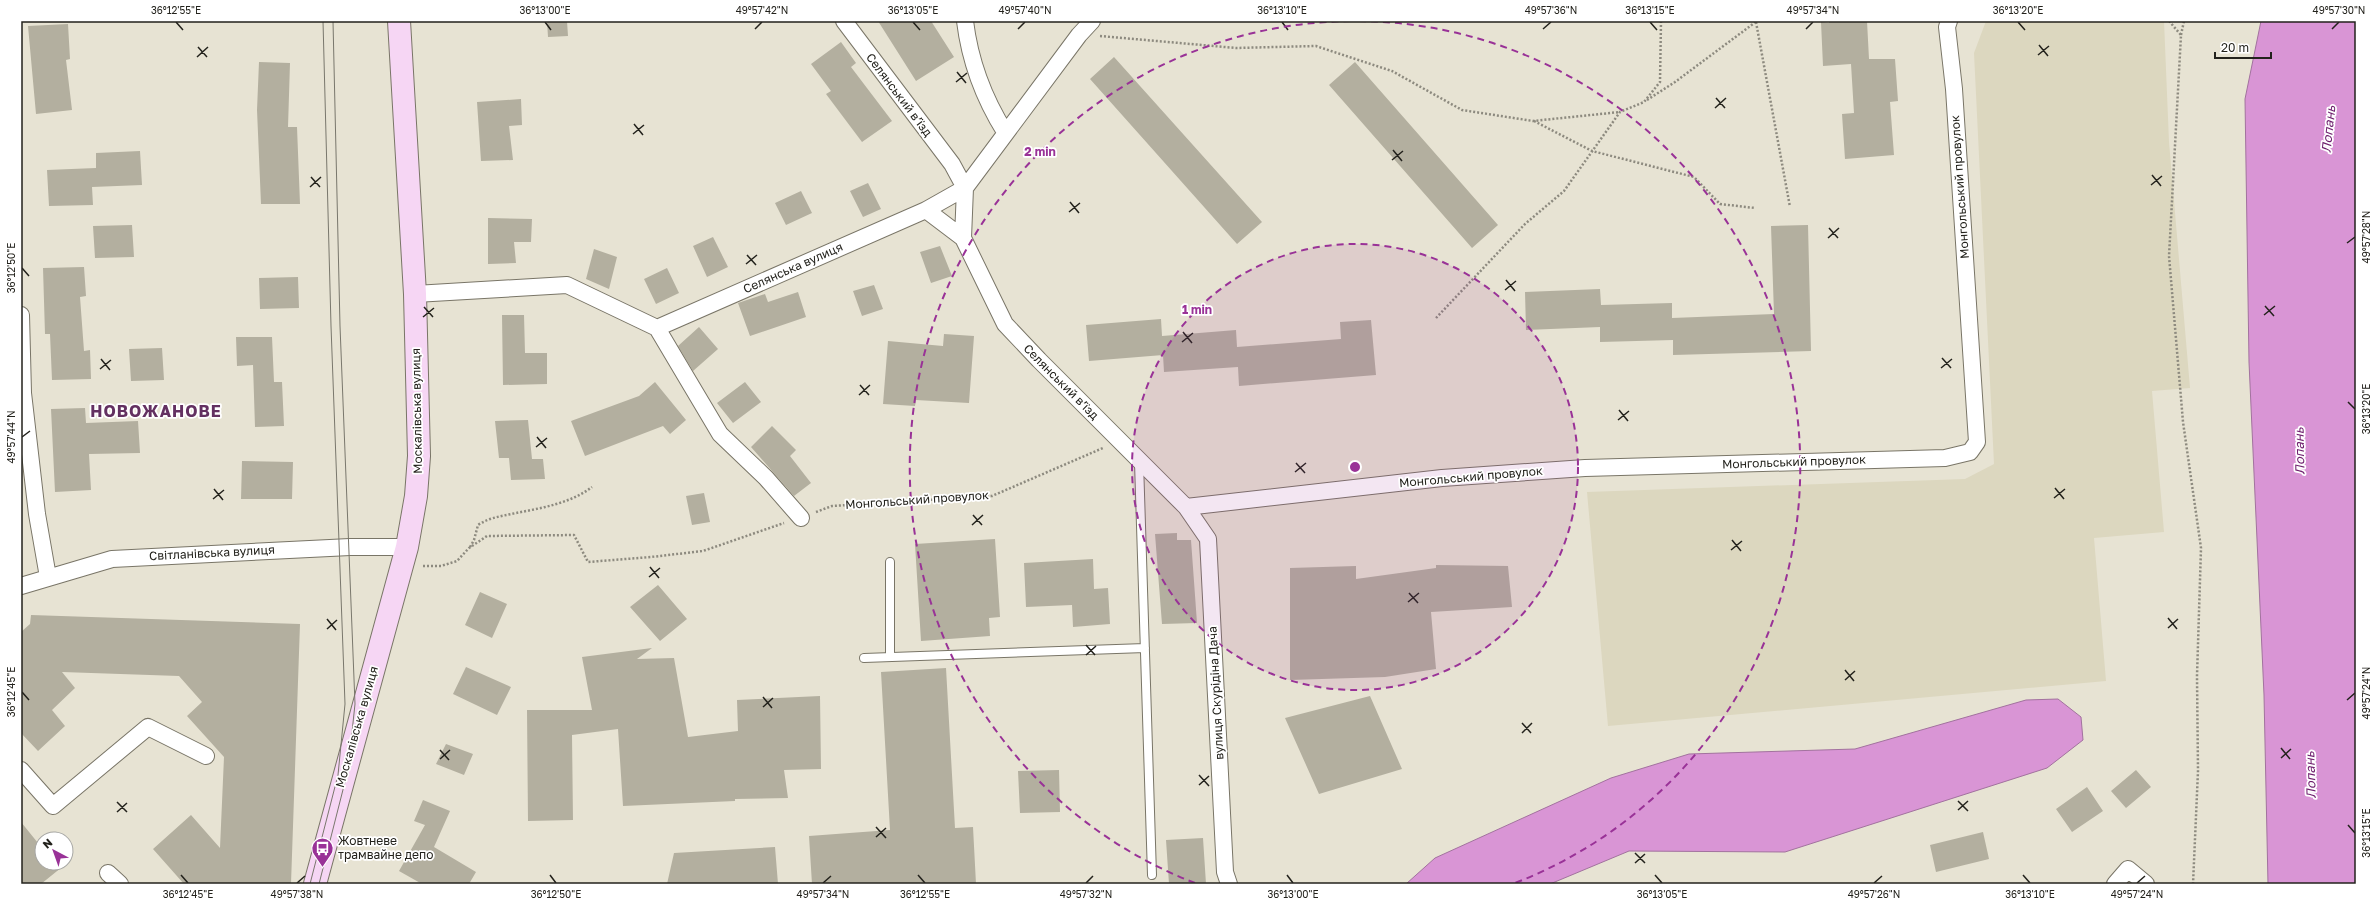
<svg xmlns="http://www.w3.org/2000/svg" width="2377" height="905" font-family="'Golos Text',sans-serif">
<style>
.built{fill:#dcd7bf}
.water{fill:#d995d5;stroke:#a2729e}
.building{fill:#b3af9f}
.lines{fill:none;stroke-linecap:round;stroke-linejoin:round}
.lane-casing{stroke:#797567;stroke-width:10}
.street-casing{stroke:#797567;stroke-width:18}
.secondary-casing{stroke:#797567;stroke-width:24}
.path{stroke:#8d8a7f;stroke-width:2.5;stroke-dasharray:2 2;stroke-linecap:butt}
.lane{stroke:#fff;stroke-width:8}
.street{stroke:#fff;stroke-width:16}
.secondary{stroke:#f6d6f4;stroke-width:22}
.tram{stroke:#79776c;stroke-width:1}
.ticks{fill:none;stroke:#23221c;stroke-width:1.5}
.ring{fill:none;stroke:#993297;stroke-width:2;stroke-dasharray:7 5}
.labels{text-anchor:middle;stroke-width:3.5;stroke-linejoin:round;paint-order:stroke}
.street-label{font-size:12px;fill:#23221c;stroke:#fff}
.poi-label{font-size:12px;fill:#23221c;stroke:#fff;text-anchor:start}
.water-label{font-size:13px;font-style:italic;fill:#6e1f6d;stroke:#fff}
.district-label{font-size:16px;font-weight:bold;letter-spacing:1px;fill:#633061;stroke:#fff}
.centre{fill:#993297;stroke:#fff;stroke-width:2}
.ring-label{font-size:12px;text-anchor:middle;font-weight:bold;fill:#993297;stroke:#fff;stroke-width:3.5;stroke-linejoin:round;paint-order:stroke}
.neatline{fill:none;stroke:#23221c;stroke-width:1.5}
.ticks-label{font-size:10px;text-anchor:middle;fill:#23221c}
</style>
<rect width="100%" height="100%" fill="#e7e3d3"/>
<path class="built" d="M1986,21H2164L2169,142L2190,388L2152,391L2164,532L2094,538L2106,681L1608,726L1587,492L1965,479L1994,464L1974,53Z"/>
<path class="water" d="M2261,21H2356V884H2268L2264,695L2249,362L2245,99Z
M2058,699L2081,717L2083,740L2047,768L1785,852L1629,851L1550,884H1406L1435,858L1611,778L1689,754L1855,749L2026,700Z"/>
<path class="building" d="M547,21H567L568,36L548,37Z
M878,21H931L954,57L916,81Z
M1829,21H1867L1869,59H1895L1898,101L1890,102L1894,155L1845,159L1842,114L1854,113L1851,64L1823,66L1821,22L1829,23Z
M68,24L70,59L66,60L72,110L36,114L28,26Z
M841,42L856,63L851,67L892,121L862,142L826,94L831,91L811,64Z
M1114,57L1262,222L1237,244L1090,79Z
M259,62L290,63L288,127H297L300,204H261L257,110Z
M1355,62L1498,225L1472,248L1329,85Z
M521,99L522,125L509,126L513,160L481,161L477,102Z
M140,151L142,185L92,187L93,205L49,206L47,170L96,168V153Z
M868,183L881,209L863,217L850,191Z
M801,191L812,213L786,225L775,203Z
M488,218L532,219L531,242H514L516,263L488,264Z
M132,225L134,257L95,258L93,226Z
M1808,225L1811,351L1673,355V340L1600,342V327L1526,330L1525,292L1600,289L1601,305L1672,303V318L1774,314L1771,226Z
M713,237L728,267L707,277L693,246Z
M940,246L952,276L931,283L920,252Z
M594,249L617,257L609,289L586,279Z
M84,267L86,296L80,297L84,351L90,350L91,379L52,380L50,334H45L43,268Z
M667,268L679,293L656,304L644,279Z
M298,277L299,308L260,309L259,278Z
M874,285L883,309L862,316L853,291Z
M798,292L806,317L750,336L738,303L765,294L768,302Z
M502,315H524L525,353H547V384L503,385Z
M1161,319L1162,336L1236,330L1237,347L1341,339L1340,322L1371,320L1376,375L1239,386L1238,367L1164,372L1163,355L1089,361L1086,325Z
M699,327L718,349L693,371L678,346Z
M944,334L974,336L969,403L916,400L915,406L883,404L888,341L943,346Z
M236,337H272L274,382H282L284,426L255,427L253,365L237,366Z
M162,348L164,380L131,381L129,349Z
M655,382L686,420L670,434L663,426L585,456L571,421L639,396Z
M745,382L761,402L733,423L717,403Z
M85,408L86,423L138,421L140,453L89,454L91,490L55,492L51,409Z
M528,420L532,459H543L545,479L511,480L509,458H499L495,421Z
M772,426L796,450L790,456L811,483L794,496L751,447Z
M242,461L293,462L292,499H241Z
M704,493L710,522L692,525L686,496Z
M1177,533V540H1191L1197,623L1162,624L1155,534Z
M995,539L1000,617L989,618L990,636L921,641L915,544Z
M1093,559L1094,589L1108,588L1110,624L1073,627L1072,605L1026,607L1024,563Z
M1436,565L1508,566L1512,607L1431,612L1436,669L1385,677L1290,680V568L1356,566V579L1436,568Z
M658,585L687,619L660,641L630,607Z
M480,592L507,604L492,638L465,625Z
M31,615L300,624L291,884H184L153,849L191,815L220,848L224,757L187,716L202,702L179,676L62,672L75,688L52,710L65,726L38,751L21,733V632L30,624Z
M652,648L637,659L674,658L688,737L738,731L737,700L820,696L821,769L784,770L788,798L735,799V801L623,806L618,729L572,735L573,820L528,821L527,710H592L582,657Z
M466,667L511,687L497,715L453,694Z
M946,668L955,828L973,827L976,884H812L809,836L890,830L881,672Z
M1370,696L1402,769L1319,794L1285,718Z
M446,744L473,754L464,775L436,764Z
M1059,770L1060,812L1020,813L1018,771Z
M2136,770L2151,787L2126,808L2111,791Z
M2087,787L2103,811L2072,832L2056,809Z
M423,800L450,811L434,847L476,872L469,884H422L399,871L425,825L414,821Z
M21,822L42,848V863H67L41,884H21Z
M1983,832L1989,859L1936,872L1930,845Z
M1203,838L1206,884H1169L1166,840Z
M775,847L778,884H667L674,853Z"/>
<g class="lines">
<defs>
<path id="lane" d="M1139,462L1152,875
M890,657V562
M864,658L1145,648"/>
<path id="street" d="M844,21L952,164L965,188L963,238L1005,324L1039,360L1186,507L1208,539L1225,872L1229,884
M965,21C970,62 983,97 1005,132
M926,210L963,238
M415,294L567,285L657,328L926,210L965,188L1079,35L1092,21
M21,315L23,393L37,514L48,577
M657,328L720,434L766,478L801,518
M1186,507L1442,478L1585,468L1945,458L1970,452L1977,442L1954,89L1947,27L1949,21
M21,586L112,559L350,547H407
M21,770L53,806L148,727L206,756
M108,873L120,884
M2115,884L2128,869L2146,884"/>
<path id="secondary" d="M315,884L407,547L416,496L419,456L415,294L399,21"/>
</defs>
<use href="#lane" class="lane-casing"/>
<use href="#street" class="street-casing"/>
<use href="#secondary" class="secondary-casing"/>
<path class="path" d="M2169,21L2181,35L2169,256L2183,422L2201,548L2197,676L2198,771L2193,884
M1756,22L1790,207
M2181,35L2184,21
M1100,36L1236,48L1316,46L1392,71L1462,110L1533,121L1620,112
M1647,100L1675,82L1757,21
M1534,121L1592,151L1694,177L1720,204L1755,208
M1436,318L1525,224L1564,191L1620,112L1644,102L1660,82L1661,21
M816,512L832,506L992,496L1103,448
M470,547L474,540L478,525C490,517 503,516 516,513C542,508 571,503 592,487
M423,566H441L457,561L469,548L487,536L574,535L588,562L651,557L703,551L784,523"/>
<use href="#lane" class="lane"/>
<use href="#street" class="street"/>
<use href="#secondary" class="secondary"/>
<path class="tram" d="M310,884L338,775L345,704L331,326L323,21
M319,884L348,770L355,704L340,326L333,21"/>
</g>
<path class="ticks" d="M176,22L183,30M545,22L551,30M913,22L920,30M1282,22L1288,30M1650,22L1657,30M2018,22L2025,30M755,29L762,22M1018,29L1025,22M1543,29L1551,22M1806,29L1813,22M2332,29L2339,22M2039,45L2048,56M198,47L207,57M2038,55L2049,46M197,57L208,47M957,72L966,83M956,82L967,73M1716,98L1725,108M1715,108L1726,98M634,124L643,135M633,134L644,125M1393,150L1402,161M1392,160L1403,151M2152,175L2161,186M311,177L320,187M2151,185L2162,176M310,187L321,177M1070,202L1079,213M1069,212L1080,203M1829,228L1838,238M1828,238L1839,228M2347,243L2355,237M747,255L756,265M746,264L757,255M22,268L29,276M1506,280L1515,291M1505,290L1516,281M2265,306L2274,316M424,307L433,317M2264,315L2275,306M423,317L434,308M1183,332L1192,343M1182,342L1193,333M1942,358L1951,368M101,359L110,370M1941,368L1952,359M100,369L111,360M860,385L869,395M859,395L870,385M2348,402L2355,409M1619,410L1628,421M1618,420L1629,411M22,437L30,431M537,437L546,448M536,447L547,438M1296,463L1305,473M1295,472L1306,463M2055,488L2064,499M214,489L223,500M2054,498L2065,489M213,499L224,490M973,515L982,525M972,525L983,515M1732,540L1741,551M1731,550L1742,541M650,567L659,578M649,577L660,568M1409,593L1418,603M1408,602L1419,593M2168,618L2177,629M327,619L336,630M2168,628L2178,619M327,629L337,620M1086,645L1095,655M1086,655L1096,646M1845,670L1854,681M1845,680L1855,671M22,692L29,700M763,697L772,708M2347,700L2355,693M763,707L773,698M1522,723L1531,733M1522,733L1532,723M2281,748L2290,759M440,750L449,760M2281,758L2291,749M440,759L450,750M1199,775L1209,786M1199,785L1209,776M1958,801L1968,811M117,802L127,812M1958,810L1968,801M117,812L127,803M2348,825L2355,833M876,827L886,838M876,837L886,828M1635,853L1645,863M1635,863L1645,854M181,875L188,883M550,875L556,883M918,875L925,883M1287,875L1293,883M1655,875L1662,883M2023,875L2030,883M297,883L305,876M823,883L831,876M1086,883L1093,876M1874,883L1882,876M2137,883L2145,876"/>
<circle cx="1355" cy="467" r="223" fill="#993297" fill-opacity=".12"/>
<g class="ring">
<circle cx="1355" cy="467" r="223"/>
<path d="M1195 883A446 446 0 0 1 1351 21M1359 21A446 446 0 0 1 1515 883"/>
</g>
<defs>
<symbol id="bus-pin" viewBox="-11 -11 22 30"><path d="M0 17L-7.5 6A9.5 9.5 0 1 1 7.5 6Z" fill="#993297" stroke="#fff"/><path d="M-5-6H5V4H4V6H2V4H-2V6H-4V4H-5ZM-3.5-4V0h7V-4ZM-3.5 1.2v1.5H-2V1.2ZM2 1.2v1.5H3.5V1.2Z" fill="#fff"/></symbol>
</defs>
<g fill-rule="evenodd">
<use href="#bus-pin" x="310" y="836" width="25" height="34"/>
</g>
<g class="labels">
<g class="street-label">
<text transform="translate(899 95) rotate(53)" y="4">Селянський вʼїзд</text>
<text transform="translate(1960 187) rotate(-94)" y="4">Монгольський провулок</text>
<text transform="translate(793 268) rotate(-24)" y="4">Селянська вулиця</text>
<text transform="translate(1061 382) rotate(45)" y="4">Селянський вʼїзд</text>
<text transform="translate(417 411) rotate(-91)" y="4">Москалівська вулиця</text>
<text transform="translate(1794 462) rotate(-2)" y="4">Монгольський провулок</text>
<text transform="translate(1471 477) rotate(-5)" y="4">Монгольський провулок</text>
<text transform="translate(917 500) rotate(-4)" y="4">Монгольський провулок</text>
<text transform="translate(212 553) rotate(-3)" y="4">Світланівська вулиця</text>
<text transform="translate(1216 693) rotate(-93)" y="4">вулиця Скурідіна Дача</text>
<text transform="translate(357 727) rotate(-74)" y="4">Москалівська вулиця</text>
</g>
<g class="poi-label">
<text x="338" y="845">Жовтневе<tspan x="338" dy="14">трамвайне депо</tspan></text>
</g>
<g class="water-label">
<text transform="translate(2328 129) rotate(-84)" y="5">Лопань</text>
<text transform="translate(2299 451) rotate(-91)" y="5">Лопань</text>
<text transform="translate(2310 775) rotate(-92)" y="5">Лопань</text>
</g>
<g class="district-label">
<text x="156" y="417">НОВОЖАНОВЕ</text>
</g>
</g>
<circle cx="1355" cy="467" r="6" class="centre"/>
<g class="ring-label">
<text x="1040" y="156">2 min</text>
<text x="1197" y="314">1 min</text>
</g>
<rect width="2377" height="905" fill="none" stroke="#ffffff" stroke-width="44"/>
<g transform="translate(54 851) rotate(319)"><circle r="19" fill="#ffffff" stroke="#a7a7a4"/>
<path d="M0-3L7 15L0 10L-7 15Z" fill="#993297"/>
<text y="-6" font-size="11" font-weight="bold" text-anchor="middle" fill="#23221c">N</text>
</g>
<path d="M2215 52v6h56v-6" fill="none" stroke="#23221c" stroke-width="2"/>
<text x="2221" y="52" font-size="12" fill="#23221c" stroke="#ffffff" stroke-width="3" paint-order="stroke">20 m</text>
<rect x="22" y="22" width="2333" height="861" class="neatline"/>
<g class="ticks-label">
<text x="176" y="14">36°12'55"E</text>
<text x="545" y="14">36°13'00"E</text>
<text x="762" y="14">49°57'42"N</text>
<text x="913" y="14">36°13'05"E</text>
<text x="1025" y="14">49°57'40"N</text>
<text x="1282" y="14">36°13'10"E</text>
<text x="1551" y="14">49°57'36"N</text>
<text x="1650" y="14">36°13'15"E</text>
<text x="1813" y="14">49°57'34"N</text>
<text x="2018" y="14">36°13'20"E</text>
<text x="2339" y="14">49°57'30"N</text>
<text transform="translate(2366 237) rotate(-90)" y="4">49°57'28"N</text>
<text transform="translate(11 268) rotate(-90)" y="4">36°12'50"E</text>
<text transform="translate(2366 409) rotate(-90)" y="4">36°13'20"E</text>
<text transform="translate(11 437) rotate(-90)" y="4">49°57'44"N</text>
<text transform="translate(11 692) rotate(-90)" y="4">36°12'45"E</text>
<text transform="translate(2366 693) rotate(-90)" y="4">49°57'24"N</text>
<text transform="translate(2366 833) rotate(-90)" y="4">36°13'15"E</text>
<text x="188" y="898">36°12'45"E</text>
<text x="297" y="898">49°57'38"N</text>
<text x="556" y="898">36°12'50"E</text>
<text x="823" y="898">49°57'34"N</text>
<text x="925" y="898">36°12'55"E</text>
<text x="1086" y="898">49°57'32"N</text>
<text x="1293" y="898">36°13'00"E</text>
<text x="1662" y="898">36°13'05"E</text>
<text x="1874" y="898">49°57'26"N</text>
<text x="2030" y="898">36°13'10"E</text>
<text x="2137" y="898">49°57'24"N</text>
</g>
</svg>
